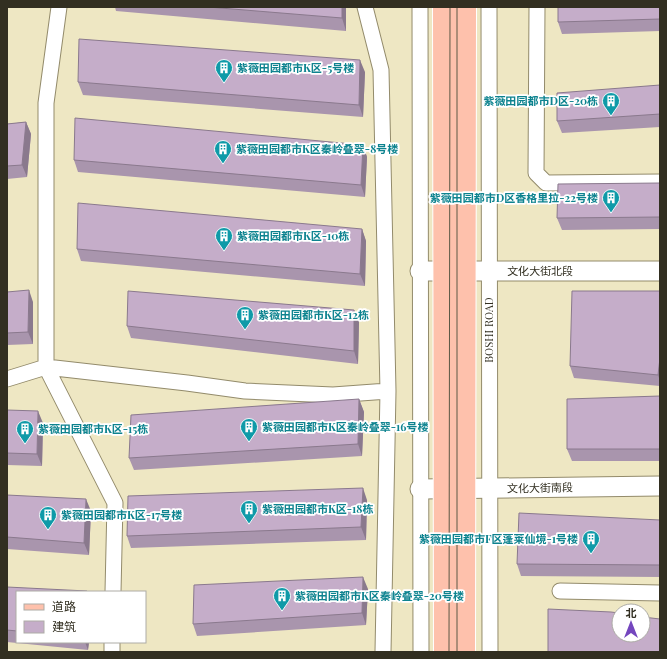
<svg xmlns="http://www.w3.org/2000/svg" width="667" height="659" font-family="'Playfair Display','Noto Sans SC',serif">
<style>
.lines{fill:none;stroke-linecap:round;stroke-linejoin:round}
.minor-casing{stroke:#938b6b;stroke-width:17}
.tertiary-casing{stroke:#938b6b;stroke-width:21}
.primary-casing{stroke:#fff;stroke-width:24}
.minor{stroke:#fff;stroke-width:15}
.tertiary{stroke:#fff;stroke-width:19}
.primary{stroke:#fec1ac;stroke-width:22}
.tram{stroke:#5c5845;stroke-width:1}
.wall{fill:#a995ad}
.shaded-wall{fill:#8a798d}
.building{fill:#c5adc9;stroke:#8a798d}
.labels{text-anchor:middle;stroke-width:3.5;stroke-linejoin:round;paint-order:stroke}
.culture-label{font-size:11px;font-weight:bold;fill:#0d838f;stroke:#fff;text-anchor:start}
.street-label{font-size:11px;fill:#322f21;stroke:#fff}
</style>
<rect width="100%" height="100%" fill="#eee7c3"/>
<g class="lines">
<defs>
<path id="minor" d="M59,7L46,103V367L115,503L113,592
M365,7L381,70L388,391L383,652
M420,7L421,652
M489,7L490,652
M537,7L536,173L546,183L660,182
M7,379L46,367L187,383L245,391L333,395L388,391
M560,591L660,593
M112,652V642"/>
<path id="tertiary" d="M420,271H660
M420,489L660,486"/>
<path id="primary" d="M444,7L445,652
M464,652L465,7"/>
</defs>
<use href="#minor" class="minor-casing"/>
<use href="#tertiary" class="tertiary-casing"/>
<use href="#primary" class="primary-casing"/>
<use href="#minor" class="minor"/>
<use href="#tertiary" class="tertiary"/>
<use href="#primary" class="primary"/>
<path class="tram" d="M457,7V652
M449,652L450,7"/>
</g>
<path class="wall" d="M115,7H346V31L116,11Z
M660,7V31L562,34L558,22Z
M365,72L363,117L83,95L78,82Z
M660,85V127L562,133L557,121Z
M26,122L31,134L27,177L7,179V124Z
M363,145L367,157L365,197L78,172L74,160Z
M660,183V229L562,230L557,218Z
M362,229L366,241L365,286L81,261L77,249Z
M660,291V386L574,378L570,366Z
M7,292L33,302V344L7,345Z
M354,310L359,322L358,364L131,338L127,326Z
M660,396V461H572L567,449Z
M359,399L364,412L362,456L134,470L129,458Z
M7,410L43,423L42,466L7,465Z
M7,495L91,511L89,555L7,549Z
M367,500L366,540L131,548L127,536Z
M660,520V577L521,576L517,564Z
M7,587L17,592V642H89L88,650L7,642Z
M368,589L366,625L197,636L193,624Z"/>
<path class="shaded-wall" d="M342,7H346V31L342,18Z
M360,60L365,72L363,117L359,105Z
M26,122L31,134L27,177L22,165Z
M363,145L367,157L365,197L361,185Z
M362,229L366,241L365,286L360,274Z
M29,290L33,302V344L28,332Z
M354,310L359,322L358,364L354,351Z
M660,358V381L658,375Z
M359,399L364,412L362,456L358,444Z
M38,411L43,423L42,466L37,454Z
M363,488L367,500L366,540L361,527Z
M86,499L91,511L89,555L84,543Z
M363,577L368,589L366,625L362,613Z
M85,642H89L88,650Z"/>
<path class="building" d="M208,7H342V18Z
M558,7H660V19L558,22Z
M79,39L360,60L359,105L78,82Z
M660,85V114L557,121V93Z
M75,118L363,145L361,185L74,160Z
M26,122L22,165L7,166V124Z
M660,183V217L557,218L558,184Z
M78,203L362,229L360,274L77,249Z
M29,290L28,332L7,333V292Z
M128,291L354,310V351L127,326Z
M572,291H660V358L658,375L570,366Z
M660,396V449H567V399Z
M359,399L358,444L129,458L131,415Z
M7,410L38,411L37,454L7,453Z
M363,488L361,527L127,536L128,496Z
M7,495L86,499L84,543L7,537Z
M519,513L660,520V565L517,564Z
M363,577L362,613L193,624L194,585Z
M7,587L87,591V592H17V631L7,630Z
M548,609L611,612L619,613V635H643V617L660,619V652H548Z"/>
<defs>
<symbol id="building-pin" viewBox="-11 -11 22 30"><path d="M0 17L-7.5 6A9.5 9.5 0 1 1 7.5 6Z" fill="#0f9aa8" stroke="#fff"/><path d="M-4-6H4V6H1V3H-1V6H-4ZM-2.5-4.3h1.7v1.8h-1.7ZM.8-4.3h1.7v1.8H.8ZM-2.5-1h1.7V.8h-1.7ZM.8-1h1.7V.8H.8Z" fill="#fff"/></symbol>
</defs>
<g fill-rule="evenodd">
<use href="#building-pin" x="214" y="58" width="20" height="27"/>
<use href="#building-pin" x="601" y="91" width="20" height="27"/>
<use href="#building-pin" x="213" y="139" width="20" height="27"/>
<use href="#building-pin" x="601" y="188" width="20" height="27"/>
<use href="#building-pin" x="214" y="226" width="20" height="27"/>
<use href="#building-pin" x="235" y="305" width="20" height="27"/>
<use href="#building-pin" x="239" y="417" width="20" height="27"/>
<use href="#building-pin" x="15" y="419" width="20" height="27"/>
<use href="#building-pin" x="239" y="499" width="20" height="27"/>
<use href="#building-pin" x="38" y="505" width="20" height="27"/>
<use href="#building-pin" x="581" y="529" width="20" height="27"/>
<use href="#building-pin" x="272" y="586" width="20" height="27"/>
</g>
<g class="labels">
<g class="culture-label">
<text x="237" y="72">紫薇田园都市K区-5号楼</text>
<text x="598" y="105" text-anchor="end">紫薇田园都市D区-20栋</text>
<text x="236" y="153">紫薇田园都市K区秦岭叠翠-8号楼</text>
<text x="598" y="202" text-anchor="end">紫薇田园都市D区香格里拉-22号楼</text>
<text x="237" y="240">紫薇田园都市K区-10栋</text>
<text x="258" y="319">紫薇田园都市K区-12栋</text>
<text x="262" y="431">紫薇田园都市K区秦岭叠翠-16号楼</text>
<text x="38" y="433">紫薇田园都市K区-15栋</text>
<text x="262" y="513">紫薇田园都市K区-18栋</text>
<text x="61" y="519">紫薇田园都市K区-17号楼</text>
<text x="578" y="543" text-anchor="end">紫薇田园都市F区蓬莱仙境-1号楼</text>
<text x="295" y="600">紫薇田园都市K区秦岭叠翠-20号楼</text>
</g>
<g class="street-label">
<text x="540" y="275">文化大街北段</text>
<text transform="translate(489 330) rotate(-90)" y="4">BOSHI ROAD</text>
<text transform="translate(540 488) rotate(-1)" y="4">文化大街南段</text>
</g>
</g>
<rect width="667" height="659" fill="none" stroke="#322f21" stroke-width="16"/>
<rect x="16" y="591" width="130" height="52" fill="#ffffff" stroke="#adaca6"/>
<rect x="24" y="604" width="20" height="6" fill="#fec1ac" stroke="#adaca6"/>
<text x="52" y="611" font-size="12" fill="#322f21">道路</text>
<rect x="24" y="621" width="20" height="12" fill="#c5adc9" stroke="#adaca6"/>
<text x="52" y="631" font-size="12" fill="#322f21">建筑</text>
<g transform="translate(631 623)"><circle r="19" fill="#ffffff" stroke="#adaca6"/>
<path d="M0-3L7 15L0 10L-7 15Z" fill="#7446be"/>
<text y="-6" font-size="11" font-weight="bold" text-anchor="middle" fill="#322f21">北</text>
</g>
</svg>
